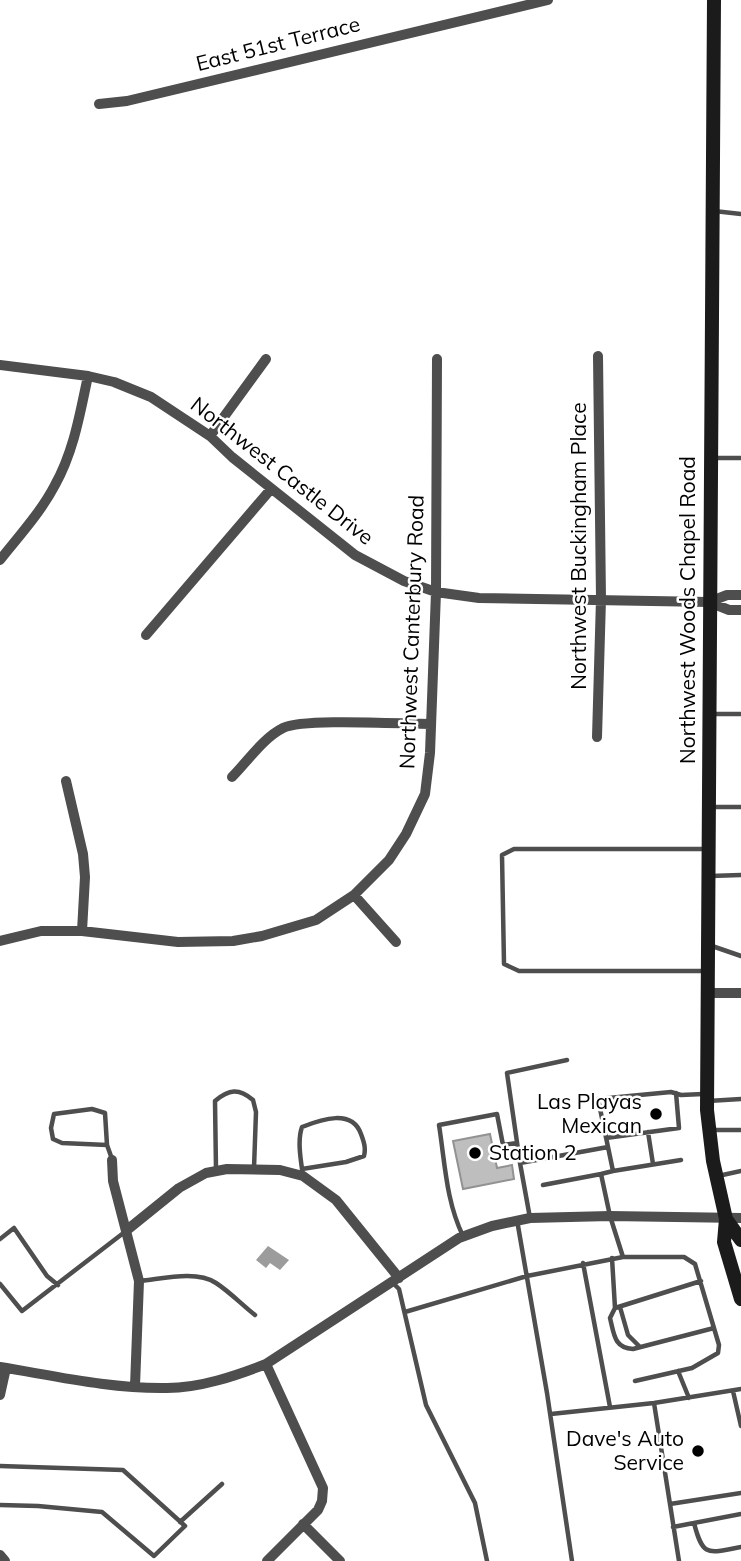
<svg xmlns="http://www.w3.org/2000/svg" width="741" height="1561" font-family="Mulish,sans-serif">
<style>
.water{fill:#9c9c9c}
.building{fill:#bebebe;stroke:#929292;stroke-width:2}
.lines{fill:none;stroke-linecap:round;stroke-linejoin:round}
.service{stroke:#4e4e4e;stroke-width:4.5}
.minor{stroke:#4e4e4e;stroke-width:10}
.secondary{stroke:#1b1b1b;stroke-width:14}
.poi-dot{fill:#000;stroke:#fff;stroke-width:2.5}
.labels{text-anchor:middle;stroke-width:5;stroke-linejoin:round;paint-order:stroke}
.street-label{font-size:21px;fill:#000;stroke:#fff}
.poi-label{font-size:21px;fill:#000;stroke:#fff;text-anchor:end}
</style>
<rect width="100%" height="100%" fill="#fff"/>
<path class="water" d="M268,1246L289,1260L280,1270L270,1263L266,1268L256,1260Z"/>
<path class="building" d="M490,1134L497,1168L512,1165L514,1179L463,1189L453,1141Z"/>
<g class="lines">
<path class="service" d="M714,211L741,214
M714,458H741
M713,714H741
M712,807H741
M710,876L741,875
M712,946L741,956
M707,971H519L504,964L502,855L514,849H707
M708,1101L741,1099
M710,1130H741
M648,1132L653,1164
M606,1138L679,1128L676,1093
M107,1145L62,1143L53,1139L51,1128L54,1114L92,1109L105,1113L107,1145L112,1159
M681,1160L613,1171L598,1099L671,1092L681,1095L703,1094
M520,1163L507,1073L567,1060
M302,1169L346,1162L364,1156C366,1148 364,1142 361,1134C352,1109 322,1119 302,1127C297,1141 301,1161 303,1176
M216,1170L215,1101C229,1089 239,1088 253,1100L256,1112L254,1168
M613,1171L601,1174L610,1216L623,1257H684L695,1264L719,1345L718,1353L692,1368L635,1381
M718,1176L741,1171
M543,1185L601,1174
M530,1218L520,1163L608,1147
M517,1220L547,1393L572,1561
M463,1236C446,1201 445,1163 439,1125L497,1114L503,1145L517,1143
M0,1239L14,1228L47,1276L58,1285
M612,1258L615,1308L610,1318C614,1334 614,1348 633,1349L714,1328
M583,1263L610,1407
M140,1281C162,1279 196,1270 216,1283C230,1292 242,1305 255,1315
M393,1283L399,1289L426,1405L475,1503L487,1561
M0,1284L22,1311L126,1231
M620,1307L628,1335L640,1347
M615,1308L701,1281
M405,1312L527,1276L623,1257
M678,1371L689,1398
M733,1391L741,1426
M654,1403L679,1561
M551,1414L654,1403L741,1389
M0,1466L123,1470L185,1526L154,1556L102,1512L38,1506L0,1505
M670,1504L741,1493
M180,1522L222,1484
M694,1523C703,1558 708,1553 741,1547
M673,1527L741,1514"/>
<path class="minor" d="M99,104L127,101L548,0
M0,365L88,376L114,382L151,397L210,436L232,457L355,555L404,581L436,592L479,598L709,602L727,595H741
M210,436L266,359
M0,560C19,536 41,512 55,485C74,451 80,413 88,376
M709,602L729,610H741
M146,635L271,489
M597,737L601,599L598,356
M232,777C248,761 263,738 283,728C303,718 402,724 430,724
M66,781L83,854L85,877L82,931
M354,895L396,942
M0,941L41,931H82L178,942L233,941L262,936L316,920L354,895L389,860L406,834L425,794L430,753L436,592L437,359
M707,993H741
M112,1160L113,1181L139,1281L135,1386
M127,1230L179,1188L206,1173L227,1169L280,1170L303,1176L336,1200L399,1278
M266,1364L323,1488L322,1501L318,1510L267,1561
M0,1367C55,1376 111,1389 167,1388C200,1388 235,1376 266,1364L459,1238L492,1226L530,1218L610,1216L741,1218
M0,1395L6,1368
M303,1524L340,1561
M0,1555L5,1561"/>
<path class="secondary" d="M714,0L707,1110L713,1161L726,1219L724,1242L741,1299
M726,1219L741,1240"/>
</g>
<g class="poi-dot">
<circle cx="656" cy="1114" r="7"/>
<circle cx="475" cy="1153" r="7"/>
<circle cx="698" cy="1451" r="7"/>
</g>
<g class="labels">
<g class="street-label">
<text transform="translate(278 44) rotate(-14)" y="7">East 51st Terrace</text>
<text transform="translate(282 471) rotate(38)" y="7">Northwest Castle Drive</text>
<text transform="translate(579 546) rotate(-90)" y="7">Northwest Buckingham Place</text>
<text transform="translate(688 610) rotate(-90)" y="7">Northwest Woods Chapel Road</text>
<text transform="translate(412 632) rotate(-88)" y="7">Northwest Canterbury Road</text>
</g>
<g class="poi-label">
<text x="642" y="1109">Las Playas<tspan x="642" dy="24">Mexican</tspan></text>
<text x="489" y="1160" text-anchor="start">Station 2</text>
<text x="684" y="1446">Dave's Auto<tspan x="684" dy="24">Service</tspan></text>
</g>
</g>
</svg>
